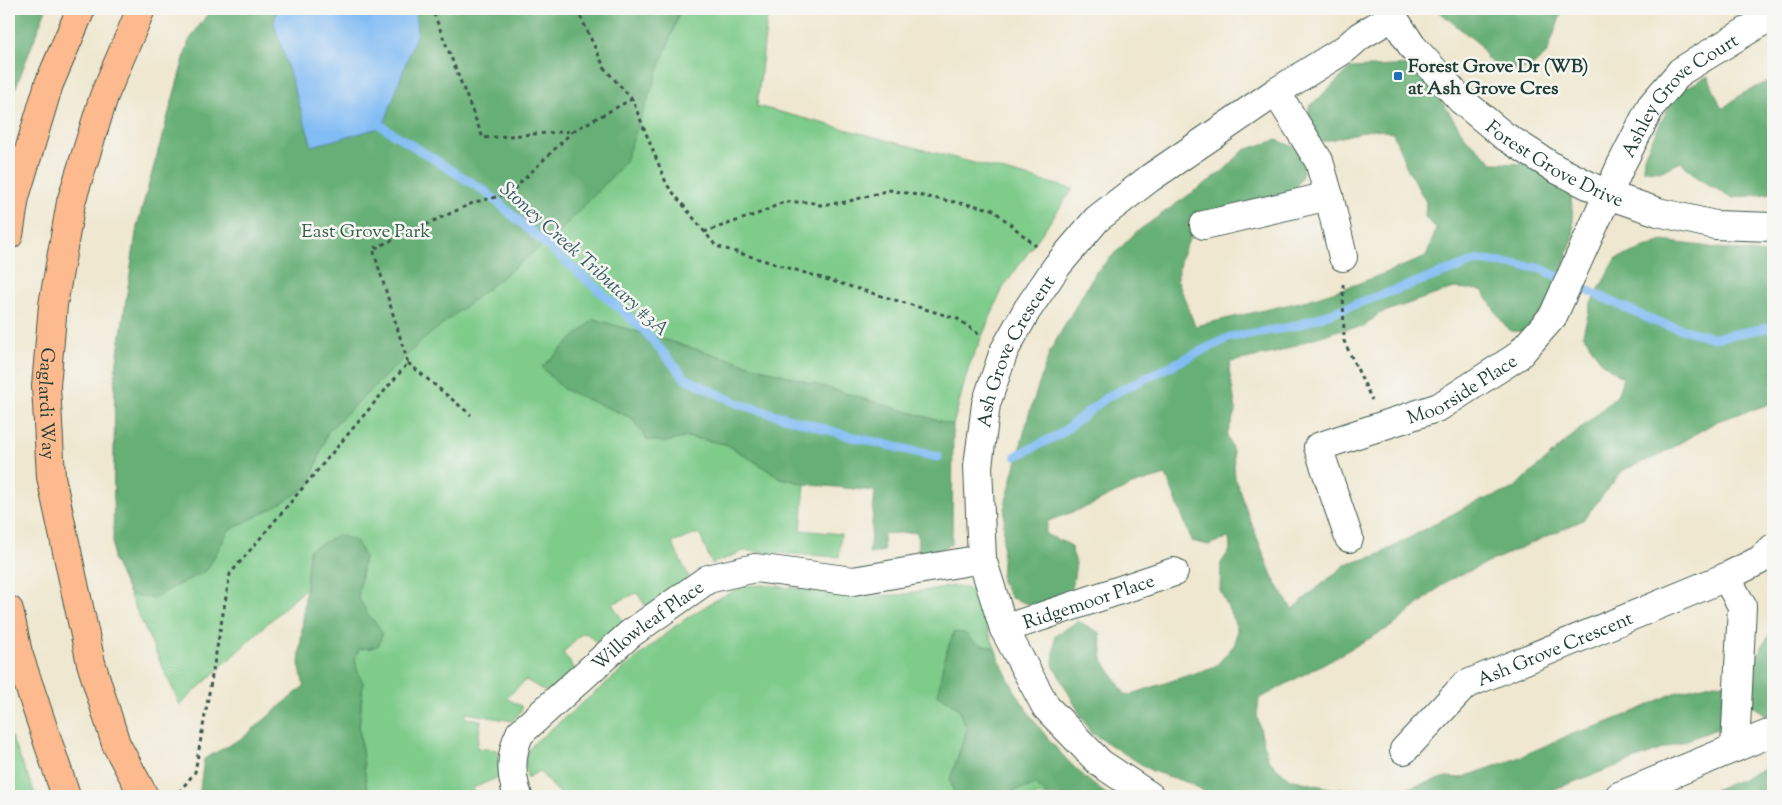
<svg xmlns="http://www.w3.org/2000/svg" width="1782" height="805" font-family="'Sorts Mill Goudy',serif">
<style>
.green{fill:#7ecb8a;stroke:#4e845f}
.forest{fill:#66af76;stroke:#427655}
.water{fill:#82bcf4;stroke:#507c94}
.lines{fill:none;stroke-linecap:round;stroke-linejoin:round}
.stream{stroke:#82bcf4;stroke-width:9}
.minor-casing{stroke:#3e564b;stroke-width:30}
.major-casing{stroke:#3e564b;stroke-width:30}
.path{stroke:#3e564b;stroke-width:3;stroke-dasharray:4 4;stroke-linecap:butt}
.minor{stroke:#fff;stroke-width:28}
.major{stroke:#fcba8e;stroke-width:28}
.poi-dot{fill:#1f6fb2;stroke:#f6f6f2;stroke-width:2}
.labels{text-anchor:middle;stroke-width:5;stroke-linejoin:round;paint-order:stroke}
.poi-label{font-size:19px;font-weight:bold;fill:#1f3d34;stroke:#f6f6f2;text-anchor:start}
.street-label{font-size:19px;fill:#1f3d34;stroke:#f6f6f2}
.park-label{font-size:19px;fill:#37604a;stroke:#f6f6f2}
.water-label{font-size:20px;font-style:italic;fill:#385d64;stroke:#f6f6f2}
</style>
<rect width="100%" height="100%" fill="#f6f6f2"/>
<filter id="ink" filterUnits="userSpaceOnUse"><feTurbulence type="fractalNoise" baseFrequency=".02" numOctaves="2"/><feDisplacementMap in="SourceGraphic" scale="10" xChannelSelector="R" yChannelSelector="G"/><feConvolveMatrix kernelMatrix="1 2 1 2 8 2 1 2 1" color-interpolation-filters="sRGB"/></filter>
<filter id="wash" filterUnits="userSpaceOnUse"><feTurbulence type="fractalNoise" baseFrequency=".0096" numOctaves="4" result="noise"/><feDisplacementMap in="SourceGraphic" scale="20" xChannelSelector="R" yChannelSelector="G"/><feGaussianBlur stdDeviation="1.12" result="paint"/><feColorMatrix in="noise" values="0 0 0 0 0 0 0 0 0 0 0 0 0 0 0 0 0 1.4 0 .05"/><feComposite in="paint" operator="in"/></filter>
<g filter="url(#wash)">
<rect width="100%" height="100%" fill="#efe7cf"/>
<path class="green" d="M211,9H768L757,106L1073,189L1003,288L969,366L953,425L594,319L542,367L563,389L632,418L647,440L665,442L687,437L726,444L781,478L805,484L801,530L841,534L839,557L744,551L712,564L699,533L672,543L689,577L649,611L637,593L612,604L622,619L624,626L602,644L597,643L586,633L580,635L563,653L575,669L546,692L526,680L506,698L521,706L522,710L512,721L466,713L465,718L481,720L477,748L498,750L499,777L473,788L475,796H370L367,789L359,728L363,683L357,670L355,657L359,649L371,648L377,624L370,618L358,597L364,557L356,541L180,705L113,559L115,375L137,227L189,41Z
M763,585L876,596L899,595L952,586L972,589L995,648L975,643L965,633L938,694L958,708L967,729L950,780L955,796H562L539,771L527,778L525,756L533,744L674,627L693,614L717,599L745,586Z
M9,732L36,796H9Z
M1037,785L1048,796H1008L1016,790Z"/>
<path class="forest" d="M9,9H46L9,105Z
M211,9H678V17L624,164L560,231L424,339L328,431L309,486L275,507L229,530L207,570L153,598L130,595L113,559L115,375L137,227L189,41Z
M1436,9H1563L1547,53L1530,68L1506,71L1487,59L1479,44Z
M1412,65L1422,72L1466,138L1493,163L1532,164L1571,196L1574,235L1554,294L1550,333L1510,331L1501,320L1482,290L1454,288L1378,314L1364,327L1339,330L1309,340L1279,352L1231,362L1229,370L1236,409L1227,435L1233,451L1235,478L1247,512L1273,578L1292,609L1345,565L1378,555L1469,505L1513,489L1617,396L1623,378L1602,363L1583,334L1591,303L1616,259L1662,241L1759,253L1773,252V403L1717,421L1658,456L1623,470L1583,520L1447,581L1394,625L1259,699L1257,716L1268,760L1290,779L1333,789H1359L1387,792L1408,788L1446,777L1461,778L1515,759L1572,734L1601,725L1636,711L1674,693L1715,683L1724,684L1722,727L1536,796H1213L1189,783L1152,771L1090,732L1053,665L1055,636L1078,621L1100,633L1103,660L1126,696L1216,666L1235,644L1237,628L1220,590L1221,563L1230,550L1229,537L1209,545L1192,541L1166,475L1132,485L1089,506L1048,521L1045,534L1070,545L1076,563L1072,590L1034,606L1011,598L1001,581L1005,505L1029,414L1050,351L1095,273L1135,233L1223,171L1244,150L1277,140L1299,149C1305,170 1305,179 1289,193L1199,219L1181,257L1177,279L1195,326L1308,300L1357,284L1426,257L1436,229L1425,217L1426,202L1407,168L1393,133L1374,129L1321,142L1309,134V107L1351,68Z
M1708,76L1722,109L1742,94L1773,79V193L1733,198L1700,180L1681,162L1662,171L1643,170L1644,156L1675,94Z
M594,319L953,425L952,544L919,559L917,532L883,534L884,551L869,554L875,491L805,484L781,478L726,444L688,437L665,442L647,440L632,418L563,389L542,367Z
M338,535L356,541L364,557L358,597L370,618L377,624L382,633L379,645L371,648L359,649L355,657L357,670L363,683L359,728L367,789L370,796H199L204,759L244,737L304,686L299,664L309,550Z
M1773,628V716H1768L1753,706L1755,659Z
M954,632L965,633L975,643L995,648C1014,702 1062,764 1109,796H1048L1036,785L1016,790L1008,796H955L950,780L967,729L958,708L938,694L944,658Z
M1773,763V796H1698L1748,777Z"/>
<path class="water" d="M277,9H415L417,32L383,127L312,146L274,23Z"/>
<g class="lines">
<path class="stream" d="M375,119L383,127L486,192L643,329L685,378L739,404L849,436L938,457
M1016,456L1060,434L1107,397L1230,337L1292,327L1479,260L1539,268L1656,322L1714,338L1766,328H1773
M9,789L11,796"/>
</g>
</g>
<g filter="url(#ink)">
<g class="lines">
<defs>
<g id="minor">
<path id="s1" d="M1388,9L1412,46L1461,100L1503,135L1556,169L1608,195L1658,212L1715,225L1773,227"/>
<path d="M1329,196L1343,257"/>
<path d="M1204,225L1329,196L1319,161L1276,92"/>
<path id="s2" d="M1349,538L1318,447L1439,407L1518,356L1553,316L1621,165L1651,106L1681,71L1773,15"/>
<path d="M1726,577L1742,606L1735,748"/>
<path id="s3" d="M1004,629L1174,572"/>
<path id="s4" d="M1404,750L1465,685L1726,577L1760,560L1773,548"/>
<path id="s5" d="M518,796C510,774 510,754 520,733L630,634L708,579L755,568L853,581L982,559"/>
<path id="s6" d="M1150,796L1100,763L1046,707L1004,629L982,559L978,466L986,404L1004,351L1027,310L1057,266L1097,219L1150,178L1276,92L1345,49L1360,36L1392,17"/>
<path d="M1619,796L1773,732"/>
</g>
<g id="major">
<path id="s7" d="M141,9L104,96L71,202L53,305L46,386L51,477L91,663L116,744L144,796"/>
<path d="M9,235L15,197L49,84L81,9"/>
<path d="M9,610L18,653L66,796"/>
</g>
</defs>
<use href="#minor" class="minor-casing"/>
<use href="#major" class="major-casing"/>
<path class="path" d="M441,9L434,14L483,138L573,131L632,99
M577,9L605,69L632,99L667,185L716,246L958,319L981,336
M704,232L760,213L784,202H809L820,205L846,202L890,190L992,209L1036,246
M1343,284L1344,341L1372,400
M408,363L471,415
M171,794L180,791L195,772L230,574L408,363L373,249L475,202L509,194L573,131"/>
<use href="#minor" class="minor"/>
<use href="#major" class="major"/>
</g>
</g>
<rect class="poi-dot" x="1393" y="71" width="10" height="10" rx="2.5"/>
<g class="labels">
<g class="poi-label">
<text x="1408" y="72">Forest Grove Dr (WB)<tspan x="1408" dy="22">at Ash Grove Cres</tspan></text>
</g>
<g class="street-label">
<text dy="7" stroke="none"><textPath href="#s2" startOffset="630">Ashley Grove Court</textPath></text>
<text dy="7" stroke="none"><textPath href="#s1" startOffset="231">Forest Grove Drive</textPath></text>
<text dy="7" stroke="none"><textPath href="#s6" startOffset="515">Ash Grove Crescent</textPath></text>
<text dy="7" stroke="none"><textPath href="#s2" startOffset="252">Moorside Place</textPath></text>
<text dy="7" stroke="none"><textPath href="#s7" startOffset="409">Gaglardi Way</textPath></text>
<text dy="7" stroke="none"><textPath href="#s3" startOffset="89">Ridgemoor Place</textPath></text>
<text dy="7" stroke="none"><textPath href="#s5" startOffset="232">Willowleaf Place</textPath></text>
<text dy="7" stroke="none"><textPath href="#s4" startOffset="186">Ash Grove Crescent</textPath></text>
</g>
<g class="park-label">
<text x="366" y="237">East Grove Park</text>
</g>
<g class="water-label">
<text transform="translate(585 258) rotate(42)" y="7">Stoney Creek Tributary #3A</text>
</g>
</g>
<rect width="1782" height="805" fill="none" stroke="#f6f6f2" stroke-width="30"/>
</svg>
